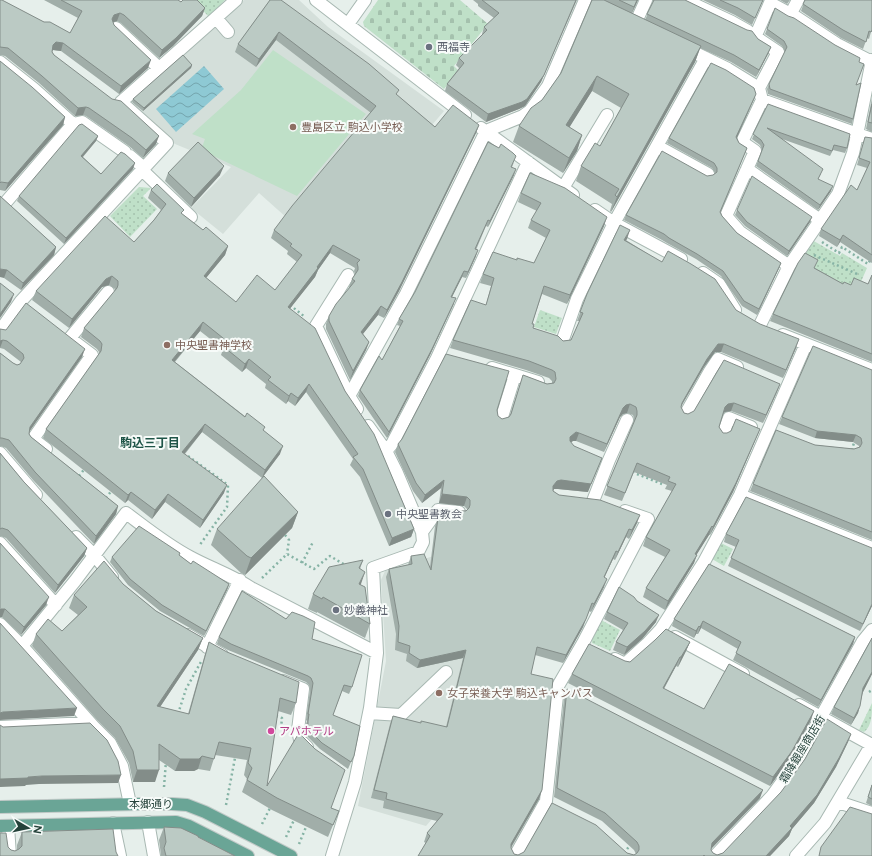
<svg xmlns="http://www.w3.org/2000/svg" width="872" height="856" font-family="Figtree,'Noto Sans JP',sans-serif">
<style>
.built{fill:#d4dfda}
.grass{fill:#bfe0c8}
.cemetery{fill:url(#cemetery-stones)}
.park{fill:url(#park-dots)}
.water{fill:url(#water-waves)}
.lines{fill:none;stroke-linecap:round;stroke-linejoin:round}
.minor-casing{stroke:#a8b8b2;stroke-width:14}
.major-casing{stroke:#c2cac8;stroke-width:14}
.path{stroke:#86b3a5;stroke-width:2.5;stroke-dasharray:2 3;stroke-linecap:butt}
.minor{stroke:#fff;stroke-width:12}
.major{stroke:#6aa596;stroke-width:12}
.wall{fill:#a1aea9}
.shaded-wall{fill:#838d89}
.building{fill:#bbcac4;stroke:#838d89}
.worship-dot{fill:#6b7280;stroke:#f7fbf9;stroke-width:1.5}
.education-dot{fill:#8d6e63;stroke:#f7fbf9;stroke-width:1.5}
.hotel-dot{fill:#d1479c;stroke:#f7fbf9;stroke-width:1.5}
.labels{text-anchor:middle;stroke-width:4;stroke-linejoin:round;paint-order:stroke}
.worship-label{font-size:11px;fill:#5b616d;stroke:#f7fbf9;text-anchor:start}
.education-label{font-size:11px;fill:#785e54;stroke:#f7fbf9;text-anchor:start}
.hotel-label{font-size:11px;fill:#b23c85;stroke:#f7fbf9;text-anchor:start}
.street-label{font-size:11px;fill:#24423a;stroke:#f7fbf9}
.neighbourhood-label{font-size:12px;font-weight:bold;fill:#1f5548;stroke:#f7fbf9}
</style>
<defs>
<pattern id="cemetery-stones" width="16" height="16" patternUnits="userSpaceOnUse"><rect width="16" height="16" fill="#bfe0c8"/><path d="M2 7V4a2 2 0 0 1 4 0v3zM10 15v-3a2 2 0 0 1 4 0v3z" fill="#a4c1ad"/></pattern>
<pattern id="park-dots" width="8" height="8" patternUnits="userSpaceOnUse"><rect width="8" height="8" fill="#bfe0c8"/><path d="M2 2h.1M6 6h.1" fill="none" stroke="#a4c1ad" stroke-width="1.8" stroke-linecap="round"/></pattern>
<pattern id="water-waves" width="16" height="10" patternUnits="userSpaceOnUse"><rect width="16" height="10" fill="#8ec9d4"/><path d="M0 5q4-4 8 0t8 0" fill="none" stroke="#74a5ad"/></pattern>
</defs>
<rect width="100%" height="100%" fill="#e6efeb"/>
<path class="built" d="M244,0H299L328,27L444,111L324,251L259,193L223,234L191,208L231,167L175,144L133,106V100Z
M515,545L455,792L426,826L358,806L386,661L381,580L385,571L453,550Z"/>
<path class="grass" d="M273,50L366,114L297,196L201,150L205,139L192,134L241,90Z"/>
<path class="cemetery" d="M378,0H460L488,24L454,66L459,71L444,89L364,26L363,22Z"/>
<path class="park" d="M193,0H225L209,17Z
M139,187L151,188L143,196L157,209L130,237L110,216Z
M812,240L840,256L842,253L867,268L856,293L796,265Z
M540,310L562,318L556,334L534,327Z
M721,543L733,549L724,566L712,559Z
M601,620L620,630L610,651L592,643V640Z
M872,703C872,714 872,726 864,732L859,730Z"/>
<path class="water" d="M204,66L224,89L176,132L156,109Z"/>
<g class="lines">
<defs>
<path id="minor" d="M316,0L465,115
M685,0L732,22L748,31
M790,15L798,0
M216,18L228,32
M348,24L365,0
M635,24L646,0
M116,28L159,68
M683,47L728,69L759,88
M0,62L34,89L73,124L82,122L125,152
M762,100L872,139
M481,128L573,195
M657,146L708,174
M130,156L144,168
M747,169L820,220
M142,170L191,217
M563,188L607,115
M6,202L73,124
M595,210L614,223L681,259
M789,266L740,232L726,216L755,151L742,142L762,100L759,88L778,52L760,40L756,35L770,3L796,17L837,44L872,62
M703,273L719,284L735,310
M348,275L316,326L349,396
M760,325L789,266L838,194L853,153L857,135L872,60
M0,331L21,301L167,143L121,102L236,0
M783,335L872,370
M70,338L108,292
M562,342L577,299L614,223L706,58
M492,368L538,382
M357,409L349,396L406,294L486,131L523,116L530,111L548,86L585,0
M685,415L710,371L718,359L737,367
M501,420L515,375
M723,434L729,418L751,427
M46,449L33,439L92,355L72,340
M386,451L392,444L437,358L528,162
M0,453L36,495
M740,495L872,548
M593,501L609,460L627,420
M422,532L438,510L459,512
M76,537L95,556L112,577
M0,543L56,605
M0,624L22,646L93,726L110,743L122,766L130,804
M188,635L222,655
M675,637L743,674
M22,646L75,581L126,513C146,528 167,545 190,557C210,568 232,575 251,588L377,653
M207,647L240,580
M615,659L625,664L647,644L661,629L704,562L740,495L806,344
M283,681L303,689L298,730L300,740L307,747
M799,705L872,745
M369,713L401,715L446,672
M0,727L90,723
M838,802L872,813
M148,822L154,856
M113,823L120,856
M8,826L10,856
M332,856L355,782L370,708L377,653L373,568L418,552L423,542L422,532L397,473L386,451L368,426
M515,856L546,801L558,686L583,643L648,519L625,511
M715,856L772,796L795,764L863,641L872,630
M796,856L825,823L872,744"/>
<path id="major" d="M0,807L140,804H172L187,805L205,812L291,856
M0,826L176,822L189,826L248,856"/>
</defs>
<use href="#minor" class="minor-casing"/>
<use href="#major" class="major-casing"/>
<path class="path" d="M822,242L839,253L842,247L868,264L872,257
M814,255L857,274
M290,305L305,317
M853,450L852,449L855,440
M188,456L228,485L227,507L199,546
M633,471L637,474L662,484
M79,476L86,467
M106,498L112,490
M285,535L289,540L287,554
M302,563L313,542
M262,578L287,554L314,569L330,556L345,565
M869,692L872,690
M178,714L186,689L202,660
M276,716L282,718L281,728H283
M164,787L166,761
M226,805L235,758
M262,824L270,808
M286,837L294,820
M299,844L306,827
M624,853L631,844"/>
<use href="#minor" class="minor"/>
<use href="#major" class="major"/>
</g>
<path class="wall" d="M0,0L44,22L70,33L78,18L44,0H178L181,2L205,8L202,16L173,46L159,58L121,23L117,21L113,22L114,25L148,68L119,94L61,51L53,50L52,51L54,55L156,144L143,158L129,146L86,116L83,115L75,116L39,83L5,56L0,55Z
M270,0L397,95L435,127L479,125L476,133L399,291L384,318L378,315L363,334L369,342L366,350L350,380L326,329V324L329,316L350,287H349L352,279L355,274L354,271L355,268L330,253L318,270L315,277L290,308L345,391L414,529L411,537L389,546L360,477L350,465L353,459L306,392L295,406L288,401L286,404L265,388L266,384L246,368L242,372L221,355L223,349L200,331L175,362L264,431L280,454L262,478L202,432L185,454L224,493L200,528L165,502L152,519L128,500L125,503L43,438L46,429L99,354V352L97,349L81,337L84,328L115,291V289L109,285L102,287L69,328L32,300L36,291L134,242L154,220L161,210L148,198L151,190L203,230L228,246L225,255L206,278L236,302L275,290L297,262L287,254L288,251L271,238L274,230L371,113L276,40L256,67L235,52L238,44Z
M473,0H577L541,82L525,106L519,109L486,122L445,91L447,84L459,68L456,65L459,58L482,35V34L484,27L494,18L478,6V4Z
M592,0H638L632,13L645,20L653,2V0H685L758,39L771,47L768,54L756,77L731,62L700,48L695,62L611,212L610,211L612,204L576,181L581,166L600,146L621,108L592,91L569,127L582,135L577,151L563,173L513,142L519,126L542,100L561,73Z
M703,0H763L752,25L735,15Z
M780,0H790L787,4Z
M805,0H872V32H871L869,39L867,38L863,49L841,38L801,11Z
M767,29L859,62L856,84L853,119L852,124L768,94L767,89L769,84L785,52L782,46L765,34Z
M0,61L65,117L63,125L5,191L0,190Z
M192,65L191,68L143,111L132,102L133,99Z
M872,98V132L866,129Z
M754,99L737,137L739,143L747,148L721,212L722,216L737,233L781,263L779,268L757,315L742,306L721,276L696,259L667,243L662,240L624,220L626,215L713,175L715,173L712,168L667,143L669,138Z
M768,104L847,148L845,153L833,150L830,156L782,139L821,174L818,179L831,191L818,210L756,166L762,150L760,145L752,139Z
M98,136L96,141L83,157L101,174L133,169L64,244L17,201L19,196Z
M865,137L872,138V263L840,242L837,247L819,236L821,229L857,190L867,168L857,165Z
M514,162L512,167L514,175L488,227L486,226L476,250V256L466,278L462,277L452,297L454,304L430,355L387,438L358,396L360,390L382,360L400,326L397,325L399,319Z
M168,173L220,175L191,207L165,181Z
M521,193L604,226L567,304L542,294L532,324L533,328L563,341L571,340L580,321H577L587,294L627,239L626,240L796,348L783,378L721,352H715L704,367L681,407L684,413L688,414L780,384L763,423L731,411L725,412L723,414L719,427L723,433H727L760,429L733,492L710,535H709L696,555L694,563L665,610L643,597L646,588L665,557L643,546L646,537L672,491L665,489L667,485L634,472L622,501L604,495L634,421V419L633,415L627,413L623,414L620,417L604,452L576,441H573L571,442L588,492L558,489H554L553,491L559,495L637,523L629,539L626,537L615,560L613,559L604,577V587L591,612L589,611L583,627L563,663L535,655L531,674L542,790L539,799L511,848L514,854L518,855L627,853L634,855L636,854L634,850L602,821L554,797L564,698L567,689L760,798L711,849V850L713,853L717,855L723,853L851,734L848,742L836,767L814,803L792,829L789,836L770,856H418L426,843L424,842L427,833L437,821L383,808L384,801L371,798L390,724L393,716L420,723L446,727L463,658L417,668L406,661L407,654L395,650L396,634L386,577L389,569L408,565L411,556L430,567L435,526L438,518L467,510V509L464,506L439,503L441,488L422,503L413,491L395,452L398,444L497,410L498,416L502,419L509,417L510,415L523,375L547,384L552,383V381L549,378L526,370L450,348L453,340L486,305L491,286L480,283L483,274L516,260L534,263L546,238L528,228L531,220L537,211L518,202Z
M0,196L56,247L54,255L21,290L4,278Z
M737,210L810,222L787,256L745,226L735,215Z
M815,268L843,284L851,285L868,284L872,275V362L770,321L773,314Z
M0,329L82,357L29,431V434L31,437L118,506L116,514L94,544L33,480L6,448L0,446V353L13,363L17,365L20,364L21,363V362L4,349L0,348Z
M872,370V540L750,491L753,484L815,445L854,449L859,447V446L853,442L815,438L779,424L782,417Z
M0,453L24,482L87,548L84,556L55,593L6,538L0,536Z
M298,512L292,528L245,575L241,573L211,545L217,529Z
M726,534L872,606L860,631L728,566L736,547L724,542Z
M0,543L46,605L21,635L2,617Z
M180,553L179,555L191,564L229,584L227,590L204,636L160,611L128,585L110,562L112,557Z
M363,560L360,569L361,585L370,624L365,638L317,612V613L308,609L313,594Z
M709,564L855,637L853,644L818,707L733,660L738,649L701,628L698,634H696L694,638L672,626L674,619Z
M123,584L156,611L203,638L198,650L160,707L188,714L205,654L209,642L296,703L291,715L278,711L267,786L339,811L328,837L272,810L242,792L247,779L244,775L247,760L215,755L210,771L198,769L194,771H175L159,760L155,782H133L129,763L115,738L98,721L32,646L36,634L62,631L78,615L69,608L74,595Z
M637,601L656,622L642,639L624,655L613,650L616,642L623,630L604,619L607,612Z
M219,637L312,639L352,687L349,694L342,691L333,715L351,762L348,769L320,749L306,735L305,727L307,721L306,720L310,690L309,685L306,682L228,650L217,644Z
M872,638V674L863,692L858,713L851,725L831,714L834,707Z
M690,642L686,651L678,667L676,666L664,689L704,709L811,720L789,760L770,786L568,683L572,674L625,661L630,662Z
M872,784V806L866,803Z
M164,827L198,837L235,856H161V855L159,840Z
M22,832L116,852L0,856L8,847L11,850L15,851L17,850V845Z"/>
<path class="shaded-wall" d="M576,0L541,82L525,106L519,109L486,122L488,114Z
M637,0H638L631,15L634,7Z
M205,8L202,16L173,46L159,58L162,50Z
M120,13L117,21L111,23L112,19L114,15Z
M279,32L276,40L256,67L259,59Z
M56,42L63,43L61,51L53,50L50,53L53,45Z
M701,46L695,62L611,212L617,197Z
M771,47L768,54L756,77L759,70Z
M151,60L148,68L119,94L121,86Z
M192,65L191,68L143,111L144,108Z
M597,76L592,91L561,141L566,125Z
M756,94L754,99L735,142L736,137Z
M86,107L83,115L75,116L78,108Z
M65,117L63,125L5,191L8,183Z
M479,125L476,133L399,291L384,318L387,310Z
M582,135L577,151L563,173L569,158Z
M98,136L96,141L79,161L81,156Z
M159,136L156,144L143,158L146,150Z
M135,163L133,169L64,244L66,238Z
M224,166L220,175L191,207L194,198Z
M516,169L514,175L488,227L490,221Z
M833,186L831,191L818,210L820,205Z
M607,217L604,226L567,304L570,295Z
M812,217L810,222L787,256L789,251Z
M630,230L627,239L621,248L624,240Z
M843,235L840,242L837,247L840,240Z
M333,245L330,253L318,270L315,277L285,315L288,307Z
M228,246L225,255L201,284L204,276Z
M56,247L54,255L21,290L23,283Z
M478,250L476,256L466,278L468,272Z
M781,263L779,268L757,315L759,309Z
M0,269L7,270L4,278L0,277Z
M464,271L462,277L449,303L451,297Z
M112,276L109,285L102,287L69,328L72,319L106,279Z
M14,294L11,302L0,318V314Z
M456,298L430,355L387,438L389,432Z
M381,306L378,315L358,340L361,332Z
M203,322L200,331L169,368L172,360Z
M799,339L796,348L783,378L786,370Z
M3,340L0,348V341Z
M369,342L366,350L350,380L353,371Z
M718,344H724L721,352H715L704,367L678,411L682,403L707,359Z
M85,349L82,357L27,435L30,427Z
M249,359L246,368L242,372L245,364Z
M309,384L306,392L295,406L298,398Z
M780,384L777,392L763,423L766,415Z
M291,393L288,401L286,404L289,396Z
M734,403L731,411L725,412L722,415L725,407L728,404Z
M630,404L627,413L623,414L620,417L604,452L607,444L623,408L626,405Z
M205,424L202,432L179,460L182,452Z
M760,429L733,492L710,535L713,527Z
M817,431L856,435L853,442L815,438Z
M576,432L579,433L576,441H573L567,445L570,437Z
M283,446L280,454L262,478L265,470Z
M602,458L588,492L558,489H554L550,495L553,486L557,481Z
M444,480L441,488L422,503L425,495Z
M227,485L224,493L200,528L203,520Z
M131,492L128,500L125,503L128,495Z
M168,494L165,502L152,519L155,510Z
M442,494L467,497L464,506L439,503Z
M118,506L116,514L94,544L96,536Z
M298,512L292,528L245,575L251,558Z
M640,515L637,523L629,539L632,530Z
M712,526L709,535L692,562L695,554Z
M414,529L411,537L389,546L392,538Z
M629,529L626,537L615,560L618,552Z
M87,548L84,556L55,593L58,585Z
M616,551L613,559L601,585L604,577Z
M697,555L694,563L665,610L668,601Z
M365,572L360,587L359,584Z
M607,579L604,587L591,612L594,604Z
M229,584L227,590L204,636L206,631Z
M49,597L46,605L21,635L24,627Z
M872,604V606L860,631L863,624Z
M1,609H5L2,617H0V610Z
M659,615L656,622L642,639L624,655L627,647Z
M586,619L583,627L563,663L566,655Z
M703,621L701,628L698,634L700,627Z
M699,626L696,634L694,638L696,631Z
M855,637L853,644L818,707L821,700Z
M203,638L198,650L152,719L157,706Z
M690,642L686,651L678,667L681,657Z
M466,650L463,658L417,668L420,660Z
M680,657L676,666L659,697L663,688Z
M872,672V674L861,696L863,688Z
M860,706L858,713L851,725L854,718Z
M77,708L74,716L0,720V713L3,712Z
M814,711L811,720L789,760L770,786L773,777Z
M851,734L848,742L836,767L814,803L792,829L789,836L770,856H766L790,826Z
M202,756L198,769L194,771H175L180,759Z
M137,770H159L155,782H133Z
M121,775L118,783L39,784L26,785L25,786L0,787V779L42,776Z
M542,790L539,799L508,852L511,844Z
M763,790L760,798L709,851L712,843Z"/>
<path class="building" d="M0,0H2L44,22H50L70,33L82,11L61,0H178L181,2L183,0H197L205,8L176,38L162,50L124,15L120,13L114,15L112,19L114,25L151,60L121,86L63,43L56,42L53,45L52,52L54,55L112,99L121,101L159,136L146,150L132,138L89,108L86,107L78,108L42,76L8,48L0,47Z
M270,0H281L369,64L399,90L396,94L435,127L453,105L479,125L402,282L387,310L381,306L361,332L369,342L353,371L329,321V316L336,304L355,281L352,279L358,270V267L357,263L360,260L333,245L317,267L318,268L288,307L315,328L345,391L374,434L414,529L392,538L363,469L353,457L358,454L309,384L298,398L291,393L289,396L268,380L271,377L249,359L245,364L224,347L228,342L203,322L172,360L245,417L247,413L265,427L263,430L283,446L265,470L205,424L182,452L227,485L203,520L168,494L155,510L131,492L128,495L46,429L101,351L102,344L100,341L84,328L117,288L118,285V281L112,276L106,279L72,319L36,291L105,216L134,242L154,220L166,204L151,190L157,184L184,210L181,213L203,230L206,227L228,246L204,276L236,302L257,275L275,290L302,255L290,246L292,244L274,230L292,206L376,106L279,32L259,59L238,44Z
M482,0H576L544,75L527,99L522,102L488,114L447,84L464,63L459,58L487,30L484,27L499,13Z
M592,0H604L701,46L617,197L615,195L619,189L581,166L595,143L600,146L629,94L597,76L566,125L582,135L569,158L519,126L531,108L542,100L561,73Z
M619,0H637L634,7Z
M654,0H685L747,30L752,31L758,39L771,47L759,70L734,55L647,14Z
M720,0H763L755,18L738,8Z
M805,0H872V30L871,32L869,31L866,42L843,30L803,4Z
M775,8L788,16L794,18L835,45L860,58L859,62L864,64L856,85L861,83L853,119L770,89L769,84L787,47L784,41L767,29Z
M183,55L192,65L144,108L133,99Z
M0,61L32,87L65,117L8,183L1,182L0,183Z
M711,63L726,70L754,88L756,94L736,137L739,143L747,148L720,212L722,216L737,233L781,263L759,309L744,301L723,271L697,254L669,238L664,234L626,215L662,151L707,176L713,175L717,172V168L714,163L669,138Z
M768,104L850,134L847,148L834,145L832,151L767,128L823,169L818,179L833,186L820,205L758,161L764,145L761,140L753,134Z
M872,104V123L868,122Z
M82,124L98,136L81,156L101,174L121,152L125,154L135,163L66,238L19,196L79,125Z
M865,137L872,138V255L843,235L840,240L821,229L851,185L857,190L870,162L859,158Z
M198,142L224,166L194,198L168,173Z
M488,142L499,148L501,144L513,153L516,156L511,167L516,169L490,221L488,220L475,249L478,250L468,272L464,271L451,297L456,298L432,349L389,432L360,390L379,356L382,360L403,321L399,319L415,292Z
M530,173L565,188L607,217L570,295L544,286L532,324H534L533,328L558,336L563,341L571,340L583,313L580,312L587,294L620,225L630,230L624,240L662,262L668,251L691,264L715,279L736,310L760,324L799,339L786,370L724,344H718L707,359L682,403L681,407L684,413L688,414L694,411L724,360L780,384L766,415L734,403L728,404L725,407L719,427L723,433H727L731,431L736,419L760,429L736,483L713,527L712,526L695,554L697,555L668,601L646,588L670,550L646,537L676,484L668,481L670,477L637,463L625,493L607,486L637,415V411L636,407L630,404L626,405L623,408L607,444L579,433L576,432L570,437V441L574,446L602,458L591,484L561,480L557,481L553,486V491L559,495L600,500L640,515L632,530L629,529L618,552L616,551L604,577L607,579L594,604L592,603L586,619L566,655L537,647L531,674L553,679L542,790L511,844V848L514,854L518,855L524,852L552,803L596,825L627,853L634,855L637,853L639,850V846L637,842L605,813L557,788L567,689L763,790L712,843L711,850L713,853L717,855L723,853L781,792L805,759L827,719L851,734L839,758L817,795L790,826L792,828L766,856H705L704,855L703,856H418L430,836L427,833L443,814L386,799L387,793L374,790L393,716L421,723V721L447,727L466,650L420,660L409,653L410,646L398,642L399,626L389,569L412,564L411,556L424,554L431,570L438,518L445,510L466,511L469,508L470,505V500L467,497L442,494L444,480L425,495L416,483L398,444L402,439L446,354L509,371L497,410L498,416L502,419L509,417L511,414L523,375L547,384L554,383L556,379L555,372L552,370L529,361L453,340L471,300L486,305L494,278L483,274L493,252L517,260V258L534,263L550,230L531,220L541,203L521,193Z
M752,176L812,217L789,251L747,222L737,210Z
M0,196L56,247L23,283L7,270L0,269Z
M805,253L818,260L814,268L843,284L844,282L851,285L854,278L868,284L872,275V354L773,314L798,263Z
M0,283L14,294L0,314Z
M26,303L85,349L30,427L29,434L31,437L118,506L96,536L35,472L9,440L2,438H0V353L13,363L17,365L20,364L24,358L23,354L7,341L3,340L0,341V329L6,330Z
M813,346L872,370V532L753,484L776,430L815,445L854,449L860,447L862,443L861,438L856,435L817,431L782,417Z
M0,453L24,482L87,548L58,585L8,530L2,528L0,529Z
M264,476L298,512L251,558L247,556L217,529Z
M746,497L872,548V604L863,624L731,558L739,540L726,534Z
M139,526L180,553L179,555L191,564L193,561L229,584L206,631L162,605L130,579L112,557Z
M0,543L49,597L24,627L5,609H1L0,610Z
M363,560L359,568L365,572L359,584L365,587L370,624L323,597L322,599L313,594L329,567Z
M104,561L123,584L156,611L203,638L157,706L189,714L209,642L227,652L299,682L296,703L280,698L267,786L299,733L315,749L345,770L331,808L339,811L333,825L277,798L247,780L252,768L248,763L251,748L219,742L214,759L202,756L199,759H180L159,744V770H137L133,751L120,726L103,709L36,634L48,619L62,631L87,607L74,595Z
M709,564L855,637L821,700L736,653L741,642L703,621L700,627L699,626L696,631L674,619Z
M619,587L634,597L637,601L659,615L645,631L627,647L616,642L628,623L607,612Z
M242,591L286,619L292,612L303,616L315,622L312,639L362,655L352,687L344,685L333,715L360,726L354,756L351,762L322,743L308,729V721L309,714H308L313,683L311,678L308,676L231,644L219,637Z
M0,623L77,708L3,712L0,713Z
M666,629L690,642L681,657H680L663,688L704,709L729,664L814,711L792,751L773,777L572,674L589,644L625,661L630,662L655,640Z
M872,638V672L863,688L860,706L854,718L834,707Z
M90,723L107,740L118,761L121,775L42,776L28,777V778L0,779V725L3,727Z
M872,785V799L868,797Z
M850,807L872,814V856H819L821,847Z
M164,827L181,828L198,836V837L235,856H166L164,848L166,842Z
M113,829L116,852L118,856H0V833H6L8,847L11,850L15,851L19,849L22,846V832Z"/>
<g class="worship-dot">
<circle cx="429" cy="47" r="4"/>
<circle cx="388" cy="514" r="4"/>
<circle cx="336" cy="610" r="4"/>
</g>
<g class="education-dot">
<circle cx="293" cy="127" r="4"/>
<circle cx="167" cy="345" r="4"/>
<circle cx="439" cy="693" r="4"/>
</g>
<circle class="hotel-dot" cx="271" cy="731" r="4"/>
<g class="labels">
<g class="worship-label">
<text x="437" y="51">西福寺</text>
<text x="396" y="518">中央聖書教会</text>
<text x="344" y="614">妙義神社</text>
</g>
<g class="education-label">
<text x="301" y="131">豊島区立 駒込小学校</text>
<text x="175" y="349">中央聖書神学校</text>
<text x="447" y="697">女子栄養大学 駒込キャンパス</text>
</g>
<g class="hotel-label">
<text x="279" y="735">アパホテル</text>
</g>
<g class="street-label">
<text transform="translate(802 749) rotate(-59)" y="4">霜降銀座商店街</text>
<text x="151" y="808">本郷通り</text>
</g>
<g class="neighbourhood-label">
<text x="150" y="447">駒込三丁目</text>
</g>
</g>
<g transform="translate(28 828) rotate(99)" stroke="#f7fbf9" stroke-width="3" paint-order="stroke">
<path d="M0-3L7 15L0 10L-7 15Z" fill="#24423a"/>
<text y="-6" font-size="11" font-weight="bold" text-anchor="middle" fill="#24423a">N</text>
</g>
</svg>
